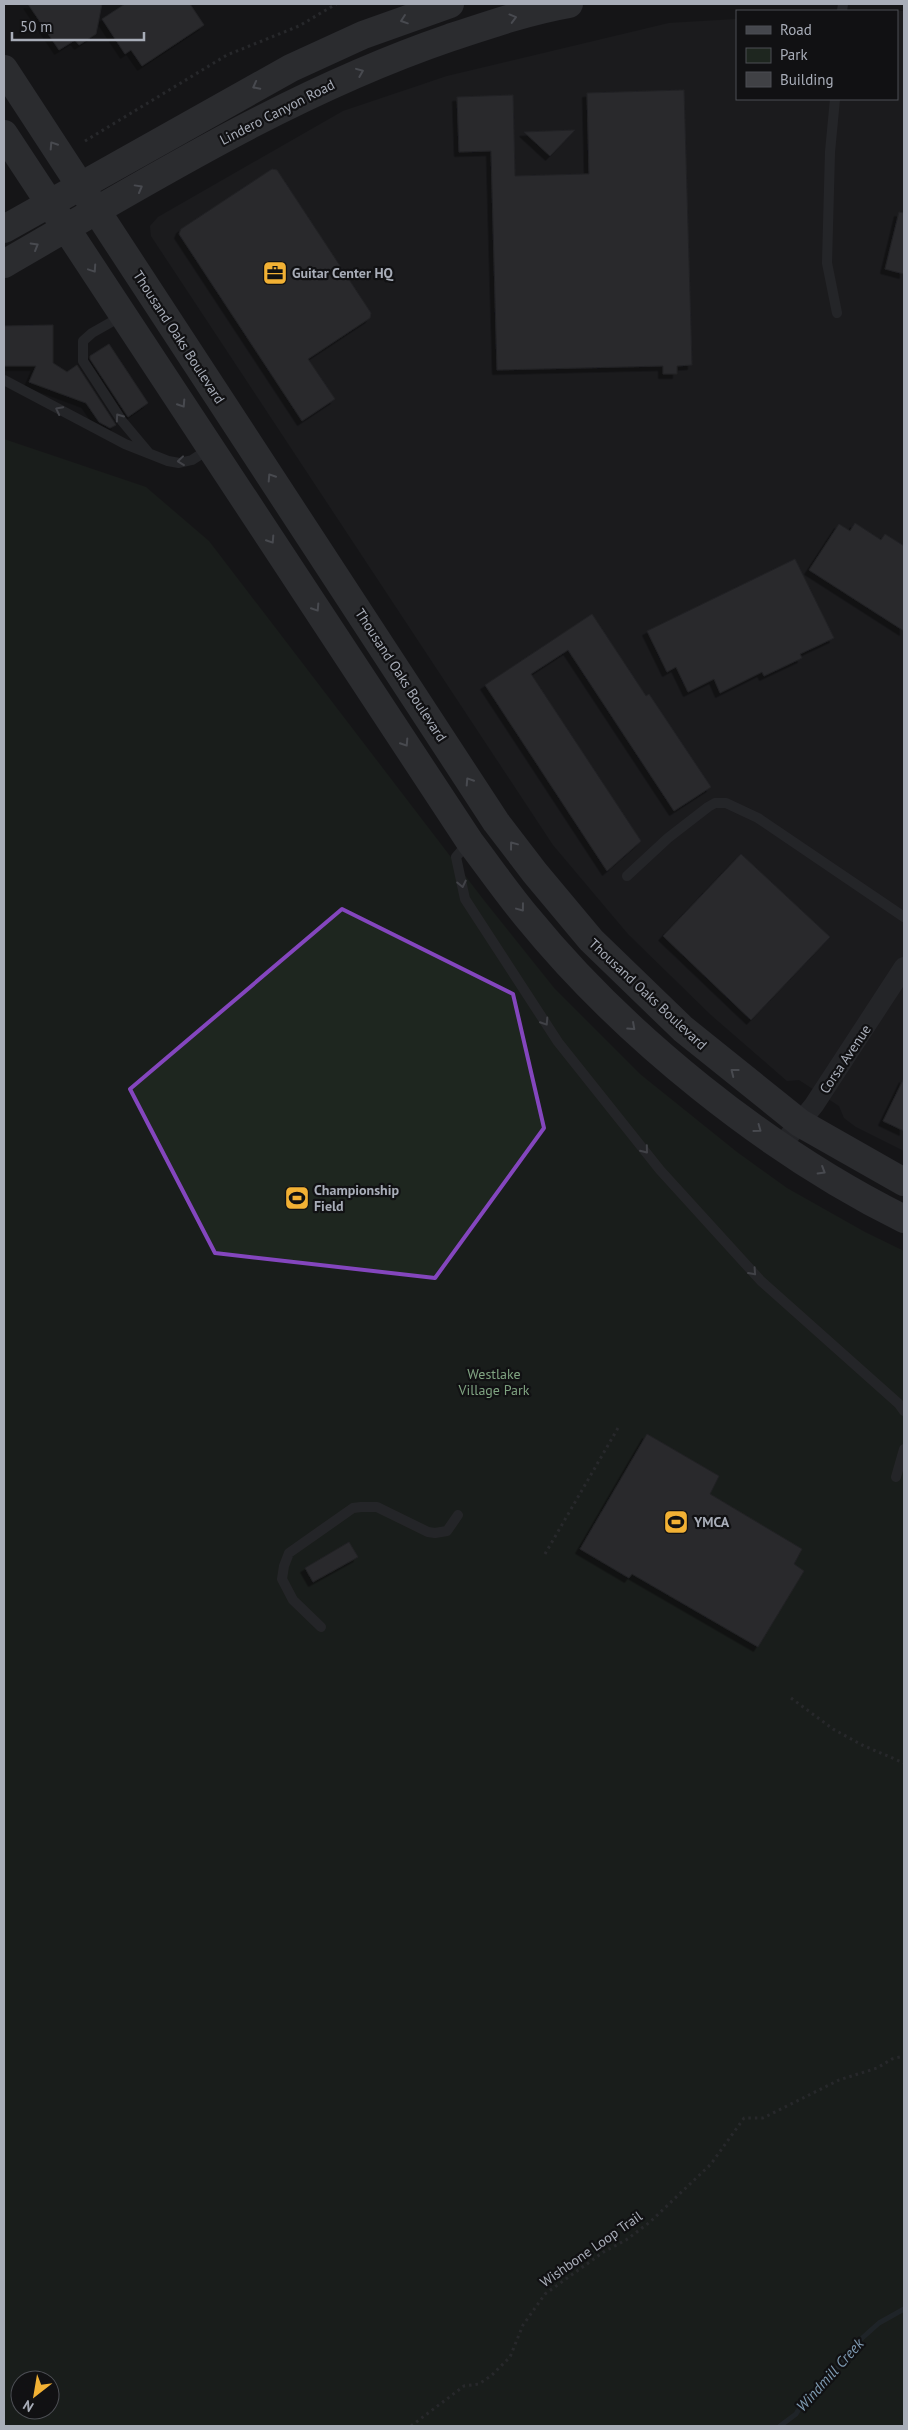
<svg xmlns="http://www.w3.org/2000/svg" width="908" height="2430" font-family="'PT Sans',sans-serif">
<style>
.built{fill:#222225}
.green{fill:#1e261f;fill-rule:evenodd}
.lines{fill:none;stroke-linecap:round;stroke-linejoin:round}
.stream{stroke:#2c353c;stroke-width:5}
.building{fill:#404145;stroke:#303034;filter:url(#shadow)}
.path{stroke:#3d3f44;stroke-width:3;stroke-dasharray:2.5 4;stroke-linecap:butt}
.service{stroke:#37383d;stroke-width:10}
.minor{stroke:#37383d;stroke-width:20}
.secondary{stroke:#45474d;stroke-width:28}
.oneway{stroke:#858993}
.oneway2{stroke:#757881}
.marked{fill:none;stroke:#8446be;stroke-width:4;stroke-linejoin:round}
.labels{text-anchor:middle;stroke-width:4.5;stroke-linejoin:round;paint-order:stroke}
.street-label{font-size:14px;fill:#a8adb8;stroke:#111113}
.poi-label{font-size:14px;font-weight:bold;fill:#a8adb8;stroke:#111113;text-anchor:start}
.park-label{font-size:14px;fill:#7fa381;stroke:#111113}
.water-label{font-size:15px;font-style:italic;fill:#7f9bb3;stroke:#111113}
</style>
<defs>
<filter id="shadow"><feDropShadow dx="-4.5" dy="4.5" stdDeviation="0" flood-color="#0009"/></filter>
</defs>
<rect width="100%" height="100%" fill="#161618"/>
<path class="built" d="M897,11H904V1151L856,1127L844,1118L839,1106L799,1080L787,1081L711,1015L628,934L553,845L151,236L150,226L158,217L343,111L447,76L669,23L737,19V99H897Z"/>
<path class="green" d="M4,439L146,487L209,541L483,899L555,989L640,1074L737,1152L787,1188L865,1232L904,1251V2426H4ZM20,2380H50V2410H20Z"/>
<g class="lines">
<path class="stream" d="M780,2426L796,2414L804,2401L820,2390L860,2340L879,2323L904,2309"/>
</g>
<path class="building" d="M28,4H102L96,34L79,45L75,40L59,50Z
M125,4H190L204,25L142,66L131,50L125,54L102,19Z
M684,90L692,365L677,366V374H663V366L497,370L491,151L459,152L457,97L513,95L515,176L586,174H589L587,93Z
M575,130L550,156L524,132Z
M272,169L277,170L371,313L370,318L308,359L335,399L302,421L179,234L181,229Z
M899,212L904,213V274L885,269Z
M53,325V363L67,372L77,365L116,425L110,428L99,422L86,403L29,382L36,366H4V326Z
M109,344L148,403L128,417L90,359V356Z
M855,523L881,540L885,534L904,546V631L809,570L839,524L850,531Z
M795,559L834,638L800,654L802,658L764,676L762,672L720,693L714,679L688,692L676,667L667,672L647,631Z
M592,614L646,696L649,694L711,787L674,811L568,650L531,674L641,841L607,871L485,685Z
M741,854L830,937L751,1020L663,936Z
M904,1078V1131L883,1121Z
M647,1434L719,1476L710,1494L802,1549L794,1564L804,1571L758,1647L632,1574L629,1578L580,1549Z
M349,1542L358,1557L313,1582L305,1568Z"/>
<g class="lines">
<path class="path" d="M85,141L227,55L299,26L336,4
M545,1554L618,1428
M791,1698L833,1729L862,1745L904,1763
M411,2426L464,2386L479,2384L492,2375L510,2357L523,2325L545,2294L605,2251L626,2240L650,2222L711,2164L744,2118H763L839,2080L877,2068L892,2059L904,2056"/>
<path class="service" d="M842,11L843,4
M835,99L830,152L827,263L837,313
M122,316L92,333L83,341V361L122,421L148,452
M4,380L125,444L168,461L179,463L192,460L209,449
M469,842L456,857L465,899L558,1042L660,1170L761,1281L899,1404L904,1411
M627,876L668,838L708,807L715,803H726L758,818L904,917
M896,1477L904,1449
M321,1627L293,1600L282,1579L284,1566L289,1553L353,1508L361,1507H377L428,1532L435,1533L447,1531L458,1515"/>
<path class="minor" d="M781,1146L814,1105L904,967"/>
<path class="secondary" d="M4,69L496,822L535,873L591,940L683,1029L800,1123L904,1182
M4,134L470,842C489,867 507,893 527,917C624,1036 767,1151 904,1219
M4,229L291,68L363,35L450,4
M4,264C148,181 291,92 449,38C488,25 529,11 569,4"/>
</g>
<defs><path id="oneway-chevron" d="M-2-3.5L2.5 0L-2 3.5" fill="none" stroke-width="1.6" stroke-linecap="round" stroke-linejoin="round" transform="scale(1.25)"/></defs>
<g class="oneway">
<use href="#oneway-chevron" transform="translate(513 18) rotate(-15)"/>
<use href="#oneway-chevron" transform="translate(404 20) rotate(161)"/>
<use href="#oneway-chevron" transform="translate(360 72) rotate(-22)"/>
<use href="#oneway-chevron" transform="translate(256 86) rotate(152)"/>
<use href="#oneway-chevron" transform="translate(53 145) rotate(-123)"/>
<use href="#oneway-chevron" transform="translate(139 188) rotate(-29)"/>
<use href="#oneway-chevron" transform="translate(35 246) rotate(-30)"/>
<use href="#oneway-chevron" transform="translate(93 269) rotate(56)"/>
<use href="#oneway-chevron" transform="translate(182 404) rotate(57)"/>
<use href="#oneway-chevron" transform="translate(271 477) rotate(-123)"/>
<use href="#oneway-chevron" transform="translate(271 540) rotate(57)"/>
<use href="#oneway-chevron" transform="translate(316 608) rotate(57)"/>
<use href="#oneway-chevron" transform="translate(405 743) rotate(57)"/>
<use href="#oneway-chevron" transform="translate(469 781) rotate(-123)"/>
<use href="#oneway-chevron" transform="translate(513 845) rotate(-127)"/>
<use href="#oneway-chevron" transform="translate(521 908) rotate(53)"/>
<use href="#oneway-chevron" transform="translate(632 1027) rotate(42)"/>
<use href="#oneway-chevron" transform="translate(734 1072) rotate(-142)"/>
<use href="#oneway-chevron" transform="translate(758 1129) rotate(36)"/>
<use href="#oneway-chevron" transform="translate(822 1171) rotate(31)"/>
</g>
<g class="oneway2">
<use href="#oneway-chevron" transform="translate(59 410) rotate(-153)"/>
<use href="#oneway-chevron" transform="translate(119 417) rotate(-125)"/>
<use href="#oneway-chevron" transform="translate(181 461) rotate(174)"/>
<use href="#oneway-chevron" transform="translate(462 884) rotate(78)"/>
<use href="#oneway-chevron" transform="translate(545 1022) rotate(57)"/>
<use href="#oneway-chevron" transform="translate(645 1150) rotate(51)"/>
<use href="#oneway-chevron" transform="translate(753 1272) rotate(48)"/>
</g>
<path d="M0 0H908V2430H0ZM342,909L513,994L544,1128L435,1278L215,1253L130,1089Z" fill="#161618" fill-opacity=".55" fill-rule="evenodd"/>
<path class="marked" d="M342,909L513,994L544,1128L435,1278L215,1253L130,1089Z"/>
<defs>
<symbol id="office-square" viewBox="-11 -11 22 22"><rect x="-9" y="-9" width="18" height="18" rx="4" fill="#f2b134" stroke="#111113"/><path d="M-6-3h4V-5.5h4V-3h4V5H-6ZM-1-4.5V-3h2v-1.5ZM-6 0V1H6V0Z" fill="#111"/></symbol>
<symbol id="stadium-square" viewBox="-11 -11 22 22"><rect x="-9" y="-9" width="18" height="18" rx="4" fill="#f2b134" stroke="#111113"/><path d="M0-5a6.5 5 0 1 0 0 10a6.5 5 0 1 0 0-10ZM-3.5-1.8h7v3.6h-7Z" fill="#111"/></symbol>
</defs>
<g fill-rule="evenodd">
<use href="#office-square" x="261" y="259" width="28" height="28"/>
<use href="#stadium-square" x="283" y="1184" width="28" height="28"/>
<use href="#stadium-square" x="662" y="1508" width="28" height="28"/>
</g>
<g class="labels">
<g class="street-label">
<text transform="translate(277 112) rotate(-27)" y="5">Lindero Canyon Road</text>
<text transform="translate(179 337) rotate(57)" y="5">Thousand Oaks Boulevard</text>
<text transform="translate(401 675) rotate(57)" y="5">Thousand Oaks Boulevard</text>
<text transform="translate(648 994) rotate(43)" y="5">Thousand Oaks Boulevard</text>
<text transform="translate(845 1059) rotate(-56)" y="5">Corsa Avenue</text>
<text transform="translate(591 2249) rotate(-35)" y="5">Wishbone Loop Trail</text>
</g>
<g class="poi-label">
<text x="292" y="278">Guitar Center HQ</text>
<text x="314" y="1195">Championship<tspan x="314" dy="16">Field</tspan></text>
<text x="694" y="1527">YMCA</text>
</g>
<g class="park-label">
<text x="494" y="1379">Westlake<tspan x="494" dy="16">Village Park</tspan></text>
</g>
<g class="water-label">
<text transform="translate(830 2375) rotate(-48)" y="5">Windmill Creek</text>
</g>
</g>
<rect width="908" height="2430" fill="none" stroke="#a8adb8" stroke-width="10"/>
<rect x="736" y="10" width="162" height="90" fill="#111113" stroke="#4d4f55"/>
<rect x="746" y="26" width="25" height="8" fill="#45474d" stroke="#4d4f55"/>
<text x="780" y="35" font-size="15" fill="#a8adb8">Road</text>
<rect x="746" y="48" width="25" height="15" fill="#1e261f" stroke="#4d4f55"/>
<text x="780" y="60" font-size="15" fill="#a8adb8">Park</text>
<rect x="746" y="72" width="25" height="15" fill="#404145" stroke="#4d4f55"/>
<text x="780" y="85" font-size="15" fill="#a8adb8">Building</text>
<g transform="translate(35 2395) rotate(211)"><circle r="24" fill="#111113" stroke="#4d4f55"/>
<path d="M0-4L9 19L0 12L-9 19Z" fill="#f2b134"/>
<text y="-8" font-size="14" font-weight="bold" text-anchor="middle" fill="#a8adb8">N</text>
</g>
<path d="M12 32v8h132v-8" fill="none" stroke="#a8adb8" stroke-width="2.5"/>
<text x="20" y="32" font-size="15" fill="#a8adb8" stroke="#111113" stroke-width="4" paint-order="stroke">50 m</text>
</svg>
